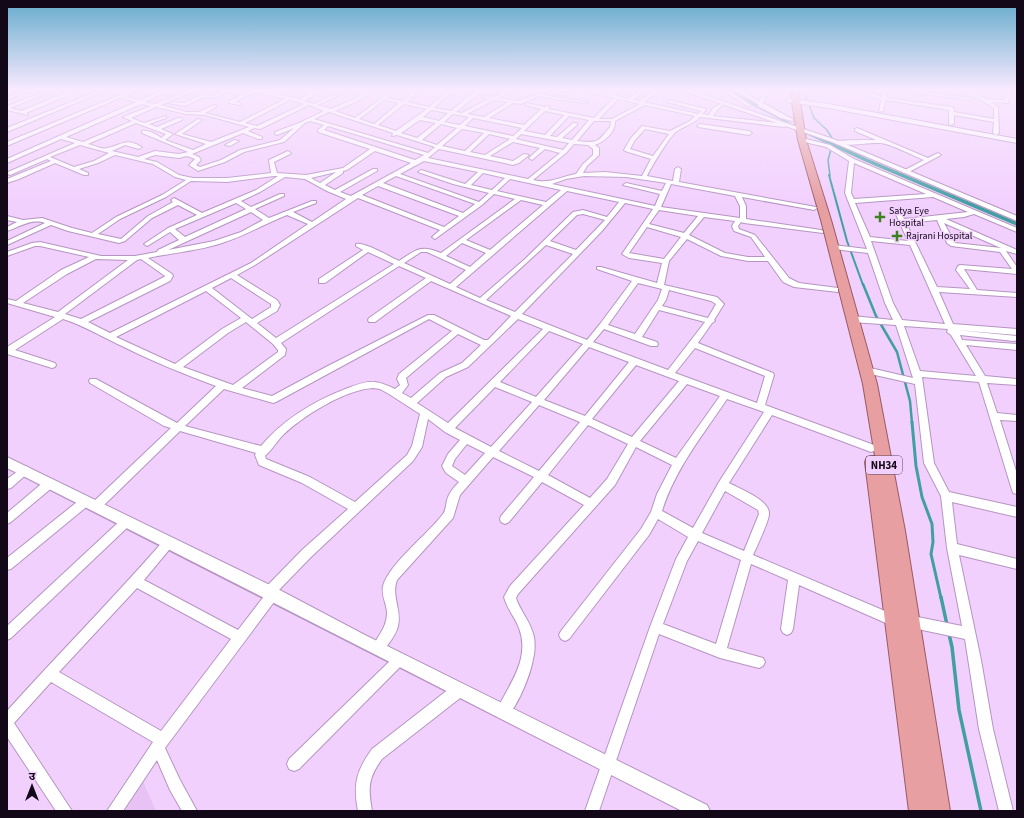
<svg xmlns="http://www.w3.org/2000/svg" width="1024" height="818" viewBox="0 0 1024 818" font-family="'Source Sans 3','Noto Sans Devanagari',sans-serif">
<rect width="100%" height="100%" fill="#f2d0fe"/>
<!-- built -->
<path fill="#e8c1f5" d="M141,777L156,811H118Z"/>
<!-- water -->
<path fill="#419fa2" d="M726,89H730L790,123L791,125L748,103Z"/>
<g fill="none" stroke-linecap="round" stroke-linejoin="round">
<!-- stream-far4 -->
<path stroke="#419fa2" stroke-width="1.5" d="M806,89V97L814,118L827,130L832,138L833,142L828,160L830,176"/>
<!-- stream-far3 -->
<path stroke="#419fa2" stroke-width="2" d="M829,175L847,241L863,285"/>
<!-- stream-far2 -->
<path stroke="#419fa2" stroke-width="2.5" d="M863,284L876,316L897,352L910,401L912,423"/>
<!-- stream-far1 -->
<path stroke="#419fa2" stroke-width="3" d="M912,422L916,466L922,497L932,524L933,542L931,554L941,598"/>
<!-- stream -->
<g stroke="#419fa2" stroke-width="3.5">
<path d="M941,597L947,625"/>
<path d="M949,634L952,647L959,710L981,811"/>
</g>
<!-- canal -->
<path fill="#419fa2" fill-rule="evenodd" d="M806,132H810L868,159L1017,222V226L864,161L806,134Z"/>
<!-- minor casing -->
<g stroke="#b595c0" stroke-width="2">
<g id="minor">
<path d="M28,89H35L7,100V97Z"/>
<path d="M45,89H50L52,91L10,108L21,111L60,95L70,89H76L64,97L26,113L28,114V115L7,110V106L47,91Z"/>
<path d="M103,89H109L7,132V128Z"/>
<path d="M134,89H140L124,97L140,100L166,89H172L145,102L155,104L193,89H199L161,105L186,112H199L214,105L216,106V107L205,113L240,122L285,99L255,92L235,102L240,103V105L229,103V101L250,91L247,89H257L299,99L309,94L292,89C299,89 305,91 311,92C316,93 322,89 327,89L304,101L314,104L345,89H351L318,105L331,109L354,99L371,89H377L358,101L335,111L355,118L394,89H399L387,98L402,101L417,89H422L407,102L429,107L450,89H455L434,108L451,111C462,102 474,89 488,89L472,99L456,112L462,113L488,99L483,98V96L494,97L510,89H516L499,98L518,101L539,93L554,97L589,102L587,103L554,99L539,96L521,104L513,103L489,118L524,125L541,109L526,105V103L545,107L547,106L549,107V109L594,118L614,98L580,89H588L610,94L616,89H621L614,95L628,99L641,89H646L633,100L639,101L656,89H675L668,91L660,90L644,102L698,114L701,111L667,102V101L669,100L706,109V110L702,114L709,115L713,108L722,103L724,104L717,110L713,116L786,124V126L784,127L700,117C693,124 684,126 676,132C670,136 650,169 647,176L673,181L675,169L678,167L681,169L679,182L816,207L817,208L814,210L742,197L746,206V219L821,230L823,231V233L744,223L741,222L738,226L739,229L755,235L789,278L799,283L838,288V292L794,287L783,282L768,261H748L721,256L687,239L669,261L664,285L717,297L724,304L714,320L715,321L712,323L698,343L773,373L774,375L765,405L874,445L876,448L874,451L871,452L772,415L729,483C740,489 770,500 769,514C769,521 757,546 753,555L899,617L901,621L899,625L895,627L799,585L793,629L791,633L787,635L783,633L781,629L788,580L751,564L727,648L763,658L765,662L763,666L759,668L720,658L659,634L599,811H585L650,627L676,559L688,537L658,519L649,535L569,639L565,641L561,639L559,635L561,631L641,529L651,512L657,494L672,465L636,447L615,485L518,594L516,598L517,601C522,613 531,623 534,637C535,644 535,652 533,659C531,673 516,713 503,719L498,717L496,712C508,685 531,660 519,628C515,617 507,609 504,597L510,586L584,505L542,482L509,522L505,524L501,522L500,519L501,516L534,477L493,457L460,495L453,518L397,580C391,596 402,610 398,626C396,636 387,645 382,653L378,655L374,653L372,649C377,636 387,628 387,613C387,604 381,596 383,586C389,564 428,534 443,514C446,510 446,504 447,500C449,493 454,487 459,482L446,473L442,466L448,454L460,440L445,432L428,419L422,447L413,461L310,558L278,591L279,594L277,598L165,748L180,780L197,811H182L170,790L157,760L123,811H107L153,742L51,682L14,723L72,811H56L7,737V711C59,653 114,598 165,539L169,537L173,539L174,542L173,545L144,580L238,630L265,595L263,592L265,588L302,550L348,509L302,483L259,465L255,455L256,453L180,431L100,509L96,510L92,509L91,506L92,503L171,428L164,426L90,383L89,381L90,379H96L177,423L216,386C184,374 154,362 124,347C104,338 85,326 63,319L15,350L55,363L56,365L55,367L52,368L7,354V347L55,317L7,303V299L16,301L61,270L89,257L40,246H35L7,256V252L32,243L40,242L101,256H135L157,252L158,250L179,240L170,232L149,245L147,246L144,244L168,228L197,215L178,205L152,218L125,241L119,243L68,231L51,225L7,245V241L45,223C31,218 20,227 7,231V227L17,222L7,220V216L23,220L42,218L72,228L92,233L116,217L162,195L186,180L175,177L153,164L115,155L98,163L79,169L88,173V175H84L55,163L19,179L7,183V179L51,161L47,159L10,175L8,174V172L75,143L61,139L7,163V159L136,102L120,98L9,145L7,146V142ZM618,99L640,104L612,119H599ZM290,100L304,104L257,126L245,123ZM384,100L399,103L374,124L359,119ZM494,100L508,102L484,117L467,114ZM141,104L151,106L123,117L132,121L83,142L66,137ZM404,104L427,109L396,131L378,125ZM309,105L324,111L299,123L275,132V134L277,135L294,128L280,140L240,150L221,160L200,167L196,165L201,160L199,157L192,154L243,133L258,139H262V137L248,131L254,128L260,129ZM645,105L695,116L690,121L670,131L642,126L631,138L624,150L625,151L651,159L642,176L605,172L583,173L587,166L599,155V148L595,145C605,141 616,132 615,121ZM156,107L186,114L205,115L249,127L211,142L182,134L202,120L198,119L175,134L206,144L193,150L165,140L173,134L161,129L182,120V118H178L157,127L149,124L166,118V116L144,123L131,118ZM431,110L448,113L439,121L423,117ZM545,111L564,115L545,135L524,131ZM329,112L393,133L392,136L397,135L435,147L428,153L314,119ZM453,114L469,117L460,125L444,122ZM569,116L589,120L572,140L562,138L577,125V123H573L557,137L550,136ZM473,118L522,128L513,136L465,126ZM420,120L436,123L417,138L401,133ZM310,121L324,125L318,130V132L370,149L343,168L306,175L277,173L274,162L290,154L291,153L288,151L269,160L271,173L227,178H193L179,175L157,162L144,159L155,155L179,158L187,156L195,159L189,165L198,171L225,162L244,152L284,142L305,123ZM594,121H611L610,127C597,143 598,143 577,141ZM136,123L166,134L161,138C156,134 148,130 142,131V133L188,152L179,154L155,151L138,157L112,151L125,145L139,149L142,147C125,137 122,145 107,148C102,150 94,145 88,144ZM441,124L457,128L437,145L422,140ZM328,126L424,155L415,160L324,130ZM462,129L484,133L465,151L442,146ZM645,129L669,134L653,156L630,149L635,140ZM489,134L510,139L485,155L470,152ZM521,134L569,143L563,150L516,139ZM513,142L540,148L530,157L529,158L532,160L545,149L560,153L528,179L428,158L439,149L513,165L519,163L529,155L524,154L513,161L490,156ZM574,144L588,145L593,149V155L583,164L576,174C560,177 550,184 533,180L566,153ZM80,145L109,153L94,161L74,167L50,157ZM375,151L411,163L351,196L340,192L377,171V169H373L335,190L325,185L343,173V171L347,170ZM424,161L478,172L465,184L421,170L418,172L453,184L489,193L479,202L400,174ZM336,172L320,183L311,178ZM483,173L505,178L492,190L471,185ZM274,176H278L256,190L202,213L174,198L171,200L173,202L148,216L121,239L98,234L120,219L166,197L191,181L227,182ZM396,176L475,204L463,213L383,183ZM584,176L626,177L666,183L662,191L626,183L623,185L660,194L655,206L552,184L566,179ZM285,177L305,179L327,191L346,199L312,222L293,212L316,203V201H312L269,218L255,209L284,196V194H280L251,207L241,201L260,192ZM510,179L561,190L546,202L497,191ZM671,184L735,196L740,206V218L661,207ZM378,186L459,216L444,227L362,195ZM567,191L619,202L607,217L583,210L573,212L525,259L480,298L456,287ZM494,194L515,199L441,253C420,244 416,250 399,261C388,256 365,242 356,244V246L363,250L319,279V283H325L368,252L394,264L276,338L257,323L277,311L280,305L277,300L237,275L255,265L358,198L440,230L432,237L435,239L482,205ZM521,200L543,205L490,250L466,240ZM236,203L246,209L185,237L175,229ZM625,203L653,209L622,254L629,258L662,263L657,283L601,267H597V269L632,281L600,324L587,340L522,314L602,231ZM659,210L698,216L684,233L649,224ZM251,212L263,220L241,232L214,241L168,250ZM583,214L605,220L576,250L550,241L577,215ZM287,215L308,224L251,263L110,333L88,322L170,281L173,276L172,274L148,258C171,253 196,251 219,244C243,237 264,224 287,215ZM704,217L735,221L732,226L734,231L751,237L765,257H748L725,253L689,235ZM647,227L681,237L664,259L629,253ZM462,243L486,253L470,267L446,256ZM546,245L573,254L515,312L486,300ZM421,252H427L466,270L450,284L404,263ZM96,259L128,260L58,312L23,303L67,274ZM141,259L165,276L164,277L81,319L65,314L137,260ZM399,266L426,278L369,318L368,320L369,322H375L431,281L511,316L488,340H484L434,315H428L324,368L272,396L242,388L285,355L286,349L281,343ZM231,278L271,304V307L252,319L212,288ZM638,283L662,289L658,300L635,334L608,325ZM669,290L711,301L716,304L708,318L662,306L666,300ZM206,291L241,318L222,329L175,364L116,337ZM659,310L705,322L668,370L593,342L604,329L651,346H657L658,344L657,342L642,337ZM429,319L452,331L399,374L397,379L400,385L395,389C389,386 382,383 375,382C366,381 356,385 348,388C314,401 285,418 261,446L185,426L224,389L273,403L276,402ZM518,319L543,329L448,423L417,403L446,377L468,367ZM246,322L273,344L278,350V352L233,385L183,367L228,333ZM549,331L583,344L536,397L500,382ZM458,334L481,345L462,363L440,373L411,398L402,393L408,385L406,378ZM589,347L629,362L585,416L544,400ZM695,348L765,376L757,403L675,373ZM636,365L679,381L632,437L592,419ZM687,384L720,396L676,458L640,441ZM495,387L532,402L491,447L455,428ZM373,388L380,389L389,394L420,414L412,446L407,455L355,502L310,477L266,459L265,456C272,450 277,441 283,435C303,416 344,390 373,388ZM727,399L764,412L719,482L693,528L662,511C675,469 703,435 727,399ZM539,405L580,422L539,471L499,451ZM588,425L628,444L607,479L590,498L548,475ZM467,444L485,453L465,475L452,466L455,459ZM725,491L758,510L759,514L744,551L702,533ZM698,541L741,560L716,644L663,624L687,561ZM137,588L231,639L161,731L59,672Z"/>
<path d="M227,89H233L215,98L204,97L185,106L169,103L171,102L184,103L199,96L198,94L212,96Z"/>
<path d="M559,89H564L561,92L568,95L566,96L555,93V91Z"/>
<path d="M720,89H726L751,105L747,106Z"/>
<path d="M733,89H739L759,101L766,89H770L763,103L794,120L792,121L781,118L758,106V104Z"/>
<path d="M855,89H861L882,97L884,89H888L886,98L952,107L954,108V112L994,119V108L962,89H968L986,99L1004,100L1007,89H1011L1008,103L991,102L998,107L999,133L996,135L993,133L994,122L954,115V124L949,125V110L886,100L883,111L879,112L881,100Z"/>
<path d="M910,90L970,98L972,99L970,100L908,92Z"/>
<path d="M700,124L749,131L752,133L749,135L698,127L697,126Z"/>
<path d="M857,128L928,158L938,153L941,155L907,173H903V171L924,160C914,156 889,143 880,143C867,142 844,148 833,142C836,140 869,140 876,140L855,131V129Z"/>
<path d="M802,138L830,145L854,159L1017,228V232L974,214L964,217L946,219L1017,250V254L1006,251L1017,267V274L964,269L977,290L1017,293V297L939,292L953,324L1017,329V335L956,330L1017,336V340L1014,341L960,335L962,340L1017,344V350L966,345L985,376L1017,379V385L987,383L997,413L1017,415V421L1000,420L1017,474V494L1013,493L1012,490L979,382L922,377L934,463L949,492L1017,507V517L952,502L957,544L1017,559V569L959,555L981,660L993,729L1013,811H999L979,729L965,639L908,627L904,625L902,621L904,617L908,615L962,626L947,548L941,496L924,463L915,384L866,373L862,370L866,367L913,378L896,325L852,322L848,319L852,316L893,320L885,303L868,253L833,249L830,247L833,245L867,249L845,193L849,161L826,147L800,141V139ZM854,163L926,194L854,199L851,193ZM933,197L968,212L904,219L900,211H896L895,212L908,241L870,237L855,203ZM937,220L947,243L951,246L1000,252L1012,269L960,265L958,266L956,270L970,289L937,287L906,223ZM944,223L1001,248L955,243ZM871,241L910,245L945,324L902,320L893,303ZM904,326L948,329L947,332L951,335L976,376L920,371Z"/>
<path d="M234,140L239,141L230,146L225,145Z"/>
<path d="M25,466L28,467L30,470L28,473L11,488L7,489V479Z"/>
<path d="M50,479L54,480L55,483L54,486L11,522L7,524V513L46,480Z"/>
<path d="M86,497L90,498L91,501L90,504L11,569L7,570V558L82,498Z"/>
<path d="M127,516L131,518L132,521L131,524L11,638L7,640V626L123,518Z"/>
<path d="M399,654L403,656L405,660L403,664L299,769L294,771L289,769L287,764L289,759L395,656Z"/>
<path d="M459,684L464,685L465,690L464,695L382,759C368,778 368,788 372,811H358C353,785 356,771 372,749L454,685Z"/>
</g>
</g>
<!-- tertiary casing -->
<g stroke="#b595c0" stroke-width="2">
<g id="tertiary">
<path d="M678,89H687L836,140L1017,216V221L832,142Z"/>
<path d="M789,99L823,103L1017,139V143L823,107L787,102V100Z"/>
<path d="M7,457L274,587L363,634L707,805L710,811H682C457,697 233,581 7,468Z"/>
</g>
</g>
<!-- trunk casing -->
<g stroke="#995b62" stroke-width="2">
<path id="trunk" d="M790,89H798L806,140L831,220L877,384L905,531L950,811H909L865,462L867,457L875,456L863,384L821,220L798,140Z"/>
</g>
<!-- minor -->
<use href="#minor" fill="#fff" fill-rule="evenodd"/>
<!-- tertiary -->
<use href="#tertiary" fill="#fff" fill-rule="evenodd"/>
<!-- trunk -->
<use href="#trunk" fill="#e79fa2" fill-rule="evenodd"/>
</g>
<!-- sky -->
<linearGradient id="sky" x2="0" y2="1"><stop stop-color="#65accc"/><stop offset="0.44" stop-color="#f9eaff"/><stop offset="1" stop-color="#f9eaff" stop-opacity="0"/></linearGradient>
<rect width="1024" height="204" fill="url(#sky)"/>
<!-- markers -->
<g fill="#3f8020" stroke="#f2d0fe" stroke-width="1.5">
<path d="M878 211h4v4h4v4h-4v4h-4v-4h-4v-4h4z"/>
<path d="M895 230h4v4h4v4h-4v4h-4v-4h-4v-4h4z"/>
</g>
<g text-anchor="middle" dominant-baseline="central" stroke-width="3" stroke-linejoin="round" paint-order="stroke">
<!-- far-poi labels -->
<g font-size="10" fill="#130817" stroke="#f2d0fe" text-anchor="start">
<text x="889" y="211">Satya Eye<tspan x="889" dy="12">Hospital</tspan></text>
<text x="906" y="236">Rajrani Hospital</text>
</g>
<!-- shield labels -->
<rect fill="#f2d0fe" stroke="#56445c" stroke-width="1" x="866" y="456" width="36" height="18" rx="3"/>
<g font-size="11" font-weight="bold" fill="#130817">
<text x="884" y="465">NH34</text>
</g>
</g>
<!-- border -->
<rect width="1024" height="818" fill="none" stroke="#130817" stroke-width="16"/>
<!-- north arrow -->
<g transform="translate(32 786)" stroke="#f2d0fe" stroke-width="3" paint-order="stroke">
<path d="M0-3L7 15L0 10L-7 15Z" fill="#130817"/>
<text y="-6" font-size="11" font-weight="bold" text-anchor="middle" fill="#130817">उ</text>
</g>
</svg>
